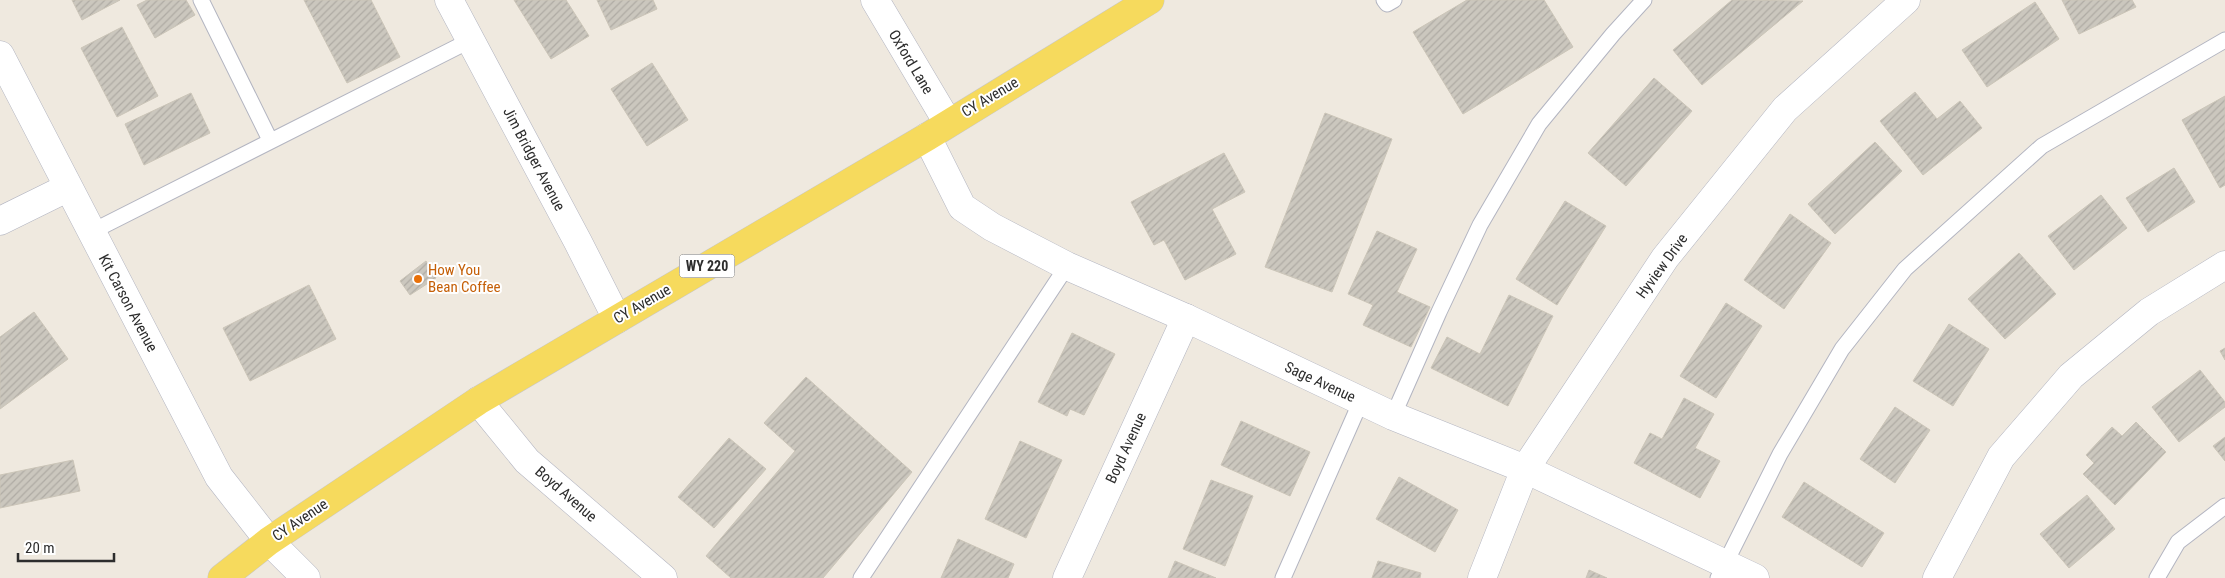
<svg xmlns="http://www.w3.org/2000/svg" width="2225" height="578" viewBox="0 0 2225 578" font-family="'Roboto Condensed',sans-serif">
<defs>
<pattern id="building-hatch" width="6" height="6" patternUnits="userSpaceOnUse" patternTransform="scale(1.25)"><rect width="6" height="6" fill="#cbc7be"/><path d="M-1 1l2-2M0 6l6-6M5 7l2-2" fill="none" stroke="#afaba4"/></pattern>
</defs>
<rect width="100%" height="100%" fill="#efe9df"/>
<!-- building -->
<g fill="url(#building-hatch)" stroke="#cbc5b8">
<path d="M72,0H120L82,20Z"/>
<path d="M147,0H186L195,15L155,38L137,5Z"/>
<path d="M304,0H371L400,57L347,83Z"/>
<path d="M514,0H566L589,36L551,59Z"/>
<path d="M597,0H653L657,9L611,30Z"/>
<path d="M1467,0H1544L1573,47L1463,114L1413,32Z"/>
<path d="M1732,0L1803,1L1702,85L1673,50Z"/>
<path d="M2062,0H2132L2136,7L2079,34Z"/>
<path d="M2035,2L2059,39L1987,87L1962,50Z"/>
<path d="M122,27L158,96L117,117L81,48Z"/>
<path d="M652,63L688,120L647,146L611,89Z"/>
<path d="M1654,78L1692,111L1626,186L1588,153Z"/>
<path d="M1915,92L1937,119L1960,101L1982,128L1923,175L1880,121Z"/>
<path d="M191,93L210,133L144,165L125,124Z"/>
<path d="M2225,96V185L2220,188L2182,120Z"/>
<path d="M1325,113L1392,139L1332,292L1265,267Z"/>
<path d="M1875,142L1902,171L1835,234L1808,204Z"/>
<path d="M1224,153L1245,192L1212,209L1236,254L1185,280L1164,240L1154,245L1131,202Z"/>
<path d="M2174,168L2195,202L2148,232L2126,198Z"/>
<path d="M2101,195L2127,228L2074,270L2048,236Z"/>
<path d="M1565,201L1606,226L1557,305L1516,279Z"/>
<path d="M1790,214L1831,243L1784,309L1744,280Z"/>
<path d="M1377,231L1417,249L1397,292L1430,307L1411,347L1363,325L1373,305L1348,294Z"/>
<path d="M2019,253L2056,294L2005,339L1968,299Z"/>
<path d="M426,261L436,278L410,295L400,281Z"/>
<path d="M309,285L336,339L250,381L223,328Z"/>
<path d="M1509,295L1553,316L1508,406L1431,368L1447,337L1480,354Z"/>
<path d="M1726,303L1762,326L1716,398L1680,376Z"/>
<path d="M34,312L68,359L0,409V337Z"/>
<path d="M1949,324L1989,349L1953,406L1913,381Z"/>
<path d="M1072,333L1115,354L1084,415L1070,409L1067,416L1038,402Z"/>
<path d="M2225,348V360L2220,351Z"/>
<path d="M2200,370L2225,402V407L2179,442L2152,407Z"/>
<path d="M806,377L912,472L823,578H731L706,556L795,451L764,423Z"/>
<path d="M1684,398L1714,414L1695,448L1720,461L1700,498L1634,463L1650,433L1662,439Z"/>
<path d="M1895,407L1930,430L1895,483L1860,459Z"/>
<path d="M1241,421L1310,452L1290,496L1221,465Z"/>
<path d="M2136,422L2166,452L2115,505L2083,474L2094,463L2086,455L2112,427L2122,436Z"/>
<path d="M2225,437V461L2213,446Z"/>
<path d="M729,438L766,469L714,528L678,497Z"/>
<path d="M1020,441L1062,460L1026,538L985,519Z"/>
<path d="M73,460L80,491L0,508V475Z"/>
<path d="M1399,477L1458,510L1435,552L1376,519Z"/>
<path d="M1211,480L1253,496L1225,566L1183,549Z"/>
<path d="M1804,482L1884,533L1862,567L1782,517Z"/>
<path d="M2087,495L2115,529L2069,568L2040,534Z"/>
<path d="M958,539L1014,564L1008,578H941Z"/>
<path d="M1175,561L1216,578H1168Z"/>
<path d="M1378,561L1421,573L1420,578H1372Z"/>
<path d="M1589,570L1607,578H1586Z"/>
</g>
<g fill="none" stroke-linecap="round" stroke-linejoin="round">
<!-- service casing -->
<g stroke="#b3b5c1" stroke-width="17">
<g id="service">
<path d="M201,0L270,140"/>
<path d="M1384,0L1387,4L1394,0"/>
<path d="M91,232L471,40"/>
<path d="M1393,416L1439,312L1480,225L1539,124L1613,34L1644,0"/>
<path d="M861,578L1067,266"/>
<path d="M1283,578L1361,401"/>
<path d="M1718,578L1780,454L1842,349L1905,269L2042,146L2225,40"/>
<path d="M2157,578L2178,542L2225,506"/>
</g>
</g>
<!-- minor casing -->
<g stroke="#b3b5c1" stroke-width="29">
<g id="minor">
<path d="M449,0L578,242L617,319"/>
<path d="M875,0L948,123"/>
<path d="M0,55L219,477L269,541L306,578"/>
<path d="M927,137L962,207L992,227L1067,266L1186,318L1393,416L1525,469L1755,578"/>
<path d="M0,221L67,188"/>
<path d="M478,401L527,461L663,578"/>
<path d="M1067,578L1186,318"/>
<path d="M1482,578L1525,469L1665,258L1785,109L1906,0"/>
<path d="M1937,578L2001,457L2071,376L2149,312L2225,265"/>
</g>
</g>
<!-- primary casing -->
<g stroke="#c8c8c8" stroke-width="29">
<path id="primary" d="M222,578L269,541L478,401L927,137L1150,0"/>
</g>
<!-- service -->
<use href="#service" stroke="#fff" stroke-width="15"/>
<!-- minor -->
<use href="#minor" stroke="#fff" stroke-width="28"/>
<!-- primary -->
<use href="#primary" stroke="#f6da5d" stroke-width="28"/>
</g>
<!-- markers -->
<circle fill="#e8710a" stroke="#fff" stroke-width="2" cx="418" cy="279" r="5"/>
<g text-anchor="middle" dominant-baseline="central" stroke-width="4" stroke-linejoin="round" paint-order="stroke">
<!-- shield labels -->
<rect fill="#fff" stroke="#6c6c6c" stroke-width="1" x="679.5" y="254.5" width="55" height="23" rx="4"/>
<g font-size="14" font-weight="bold" fill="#2d2d2d">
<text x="707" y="266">WY 220</text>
</g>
<!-- street labels -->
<g font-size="15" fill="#2d2d2d" stroke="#fff">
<text transform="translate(911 62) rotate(59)">Oxford Lane</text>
<text transform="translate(990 97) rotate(-31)">CY Avenue</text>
<text transform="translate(534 159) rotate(62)">Jim Bridger Avenue</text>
<text transform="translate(1662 266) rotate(-54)">Hyview Drive</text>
<text transform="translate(128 303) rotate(62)">Kit Carson Avenue</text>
<text transform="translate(642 304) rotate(-30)">CY Avenue</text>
<text transform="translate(1320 382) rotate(25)">Sage Avenue</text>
<text transform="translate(1126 448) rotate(-65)">Boyd Avenue</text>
<text transform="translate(566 494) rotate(41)">Boyd Avenue</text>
<text transform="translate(300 520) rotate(-34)">CY Avenue</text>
</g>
<!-- food labels -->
<g font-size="15" fill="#c56008" stroke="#fff" text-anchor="start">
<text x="428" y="270">How You<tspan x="428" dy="17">Bean Coffee</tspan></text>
</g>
</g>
<!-- scale -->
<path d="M18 553v8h96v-8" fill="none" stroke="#2d2d2d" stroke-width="2.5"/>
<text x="25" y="553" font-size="15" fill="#2d2d2d" stroke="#ffffff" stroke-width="4" paint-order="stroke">20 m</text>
</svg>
